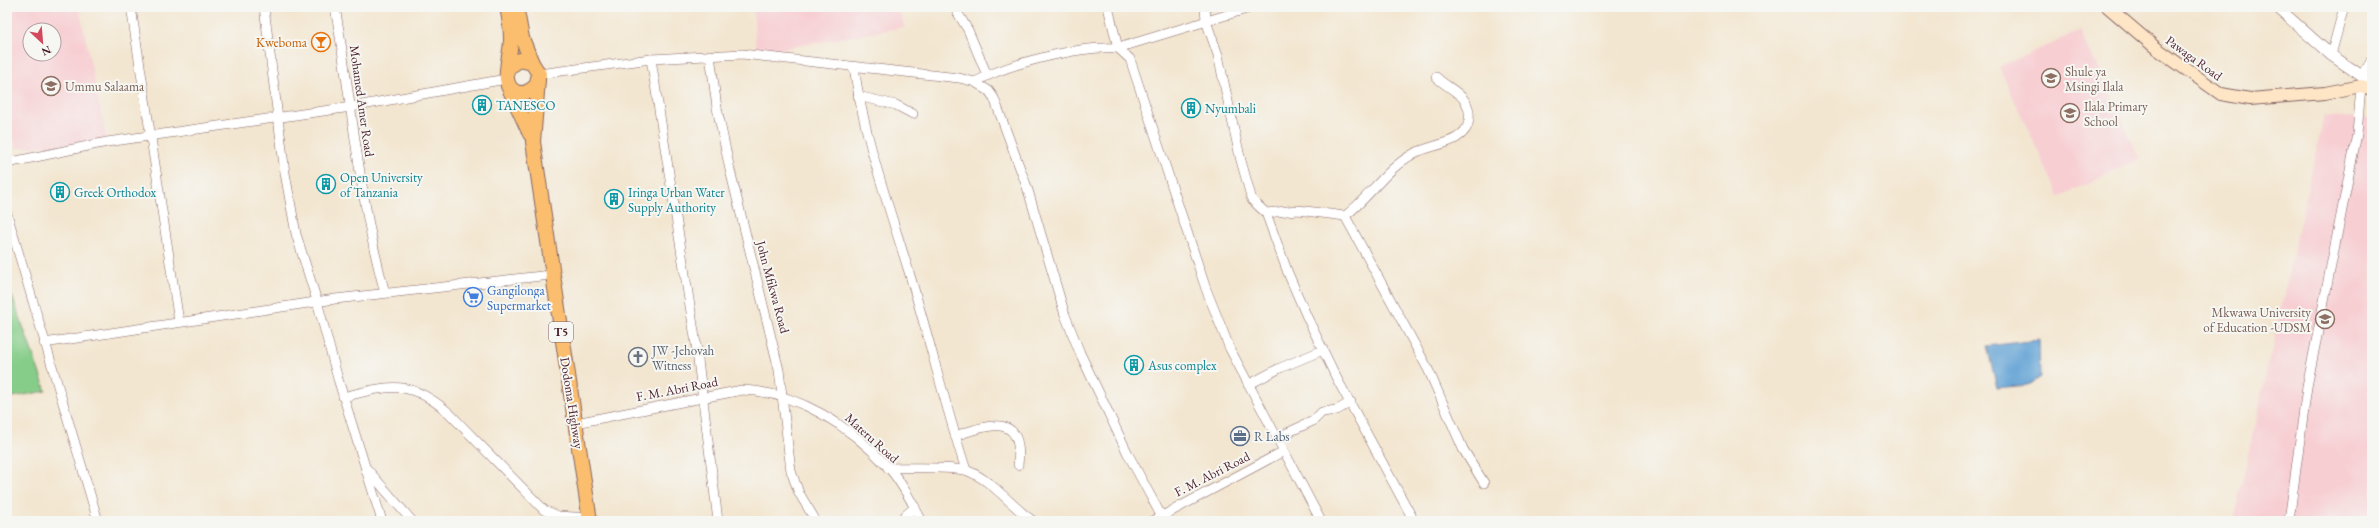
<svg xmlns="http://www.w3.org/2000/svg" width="2379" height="528" viewBox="0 0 2379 528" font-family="'EB Garamond',serif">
<rect width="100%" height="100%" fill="#f6f6f2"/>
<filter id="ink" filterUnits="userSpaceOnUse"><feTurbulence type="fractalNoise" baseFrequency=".025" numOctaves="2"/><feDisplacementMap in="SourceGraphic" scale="8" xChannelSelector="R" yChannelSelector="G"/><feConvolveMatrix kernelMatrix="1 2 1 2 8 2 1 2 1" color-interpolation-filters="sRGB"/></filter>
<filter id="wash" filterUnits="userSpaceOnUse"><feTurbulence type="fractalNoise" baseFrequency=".012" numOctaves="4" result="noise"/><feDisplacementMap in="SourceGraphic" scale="16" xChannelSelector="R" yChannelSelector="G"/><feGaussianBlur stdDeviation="0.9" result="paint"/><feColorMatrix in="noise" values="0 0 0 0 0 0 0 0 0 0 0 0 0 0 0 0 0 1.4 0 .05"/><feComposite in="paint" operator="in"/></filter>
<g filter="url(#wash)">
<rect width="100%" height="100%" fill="#f3e6d0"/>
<!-- built -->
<g fill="#f7cfd3" fill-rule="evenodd">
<path d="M7,7H79L107,142L16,148L7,119ZM30,30H54V54H30Z"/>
<path d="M753,7H897L905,27L756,53Z"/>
<path d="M2080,30L2140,159L2059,197L1999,67Z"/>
<path d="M2324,116L2372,118V521H2233Z"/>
</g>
<!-- green -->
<path fill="#86cd89" stroke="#68765a" d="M7,282L46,391L7,398Z"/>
<!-- water -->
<path fill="#61a1d4" stroke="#566080" d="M2039,340L2040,377L2028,385L1997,388L1987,346Z"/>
</g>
<g filter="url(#ink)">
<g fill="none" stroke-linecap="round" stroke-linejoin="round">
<!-- minor casing -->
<g stroke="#856565" stroke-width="10">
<g id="minor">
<path d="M131,7L179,322"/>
<path d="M264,7L285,173L296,234L317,301L338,379L382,521"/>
<path d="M335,7C352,102 359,200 385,293"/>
<path d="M954,7L968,30L987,75"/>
<path d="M1108,7L1118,48L1253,7"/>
<path d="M1205,7L1206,21L1218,55L1240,157L1252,200L1266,213L1288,273L1307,317L1336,377L1414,521"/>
<path d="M710,55L717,108L730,170L779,370L791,471L799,493L816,521"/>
<path d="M2331,55L2344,7"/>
<path d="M651,59L696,344L718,521"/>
<path d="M854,67C864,137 888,204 909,272C929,338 945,405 966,470"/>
<path d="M539,74L651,59L742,54L959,78L975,82L989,91L994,98L1027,187L1065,315L1080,353L1128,454L1164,521"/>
<path d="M2361,76L2372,59"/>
<path d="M975,82C1009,63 1079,46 1118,48L1130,59L1206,289L1230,349L1321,521"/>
<path d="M858,96L896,105L913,114"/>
<path d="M7,163L107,142L351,107L506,79"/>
<path d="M1266,213L1298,210L1345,216C1370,197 1386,168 1415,153C1432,144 1466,144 1469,120C1472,95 1449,90 1436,77"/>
<path d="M7,214L98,521"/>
<path d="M1345,216L1428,369L1463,449L1484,483"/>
<path d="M44,343L335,299L551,275"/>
<path d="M1248,385L1280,368L1323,350"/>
<path d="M343,397C390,385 410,379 449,413L544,510L558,516L590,518"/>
<path d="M576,423L742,390C798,392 850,426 888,467C902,482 912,503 922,521"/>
<path d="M955,436C988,425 1024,411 1018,465"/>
<path d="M1276,438L1313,421L1322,412L1337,410L1351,402"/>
<path d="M888,468C905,468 955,466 968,471C993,481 1011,506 1033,521"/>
<path d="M367,469L412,521"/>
<path d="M899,521L915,507"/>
<path d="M1153,521L1284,451"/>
<path d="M2289,521L2307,387L2357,134L2361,86"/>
</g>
</g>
<!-- tertiary casing -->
<g stroke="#856565" stroke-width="12">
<path id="tertiary" d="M2277,7L2331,55L2372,83"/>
</g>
<!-- secondary casing -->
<g stroke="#856565" stroke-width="14">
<path id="secondary" d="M2108,7L2156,48L2221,94L2250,99L2325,93L2361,86L2372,89"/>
</g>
<!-- trunk casing -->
<g stroke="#856565" stroke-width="16">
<g id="trunk">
<path d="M507,7C509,17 511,28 511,38C512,54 498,84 516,92C524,95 530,91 536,86L539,74L532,63L520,60L509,67"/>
<path d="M517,11L522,38L532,63"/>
<path d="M538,80L533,142L590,521"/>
<path d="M508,86L530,134"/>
</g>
</g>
<!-- minor -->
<use href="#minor" stroke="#fff" stroke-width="9"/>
<!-- tertiary -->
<use href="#tertiary" stroke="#fff" stroke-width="11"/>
<!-- secondary -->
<use href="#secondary" stroke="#fde5c5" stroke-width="12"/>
<!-- trunk -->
<use href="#trunk" stroke="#fabe6e" stroke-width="14"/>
</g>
</g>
<!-- icons -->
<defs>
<g id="bar-ring" transform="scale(1)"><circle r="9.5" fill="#f6f6f2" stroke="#e8710a" stroke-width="1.5"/><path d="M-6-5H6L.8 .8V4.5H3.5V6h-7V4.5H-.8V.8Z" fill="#e8710a"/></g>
<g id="school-ring" transform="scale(1)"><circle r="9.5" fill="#f6f6f2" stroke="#8d6e63" stroke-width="1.5"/><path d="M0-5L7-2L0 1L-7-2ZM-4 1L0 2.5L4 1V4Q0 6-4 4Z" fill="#8d6e63"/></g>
<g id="building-ring" transform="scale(1)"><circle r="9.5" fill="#f6f6f2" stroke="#0f9aa8" stroke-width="1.5"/><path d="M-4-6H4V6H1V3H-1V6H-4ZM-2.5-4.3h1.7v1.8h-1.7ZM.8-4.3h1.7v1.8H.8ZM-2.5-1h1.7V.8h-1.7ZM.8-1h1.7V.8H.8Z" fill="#0f9aa8"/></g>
<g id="supermarket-ring" transform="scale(1)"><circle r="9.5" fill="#f6f6f2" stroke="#3f7fe0" stroke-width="1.5"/><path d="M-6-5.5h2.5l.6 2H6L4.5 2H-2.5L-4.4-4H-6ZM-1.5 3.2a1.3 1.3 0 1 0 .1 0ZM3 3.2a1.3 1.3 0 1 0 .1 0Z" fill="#3f7fe0"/></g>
<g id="university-ring" transform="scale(1)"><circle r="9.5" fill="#f6f6f2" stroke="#8d6e63" stroke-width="1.5"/><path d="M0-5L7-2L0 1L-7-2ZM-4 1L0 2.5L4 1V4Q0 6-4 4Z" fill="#8d6e63"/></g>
<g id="church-ring" transform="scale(1)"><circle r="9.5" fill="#f6f6f2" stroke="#6b7280" stroke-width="1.5"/><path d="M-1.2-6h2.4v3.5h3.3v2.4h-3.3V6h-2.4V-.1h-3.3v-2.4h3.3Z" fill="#6b7280"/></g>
<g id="office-ring" transform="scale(1)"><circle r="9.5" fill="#f6f6f2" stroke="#5c6f8a" stroke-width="1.5"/><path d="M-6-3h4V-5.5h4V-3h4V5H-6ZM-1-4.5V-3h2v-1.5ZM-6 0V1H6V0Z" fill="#5c6f8a"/></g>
</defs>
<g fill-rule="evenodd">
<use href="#bar-ring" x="321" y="42"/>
<use href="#school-ring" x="2051" y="78"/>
<use href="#school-ring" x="51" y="86"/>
<use href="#building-ring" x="482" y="105"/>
<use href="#building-ring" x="1191" y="108"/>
<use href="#school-ring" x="2070" y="113"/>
<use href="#building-ring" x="326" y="184"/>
<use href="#building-ring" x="60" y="192"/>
<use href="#building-ring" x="614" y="199"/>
<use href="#supermarket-ring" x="473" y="297"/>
<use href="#university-ring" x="2325" y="319"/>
<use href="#church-ring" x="638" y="357"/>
<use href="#building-ring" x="1134" y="365"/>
<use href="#office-ring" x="1240" y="436"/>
</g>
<g text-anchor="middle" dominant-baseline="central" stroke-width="4" stroke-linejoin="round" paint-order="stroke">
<!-- shield labels -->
<rect fill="#f6f6f2" stroke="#7e6067" stroke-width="1" x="549" y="322" width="24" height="20" rx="3"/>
<g font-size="12" font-weight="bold" fill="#4a1f2b">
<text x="561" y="332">T5</text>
</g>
<!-- food labels -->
<g font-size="13" fill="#c56008" stroke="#f6f6f2" text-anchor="end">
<text x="307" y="42">Kweboma</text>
</g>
<!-- street labels -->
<g font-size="13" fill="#4a1f2b" stroke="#f6f6f2">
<text transform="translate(2194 58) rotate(36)">Pawaga Road</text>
<text transform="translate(362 101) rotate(82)">Mohamed Amer Road</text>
<text transform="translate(773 287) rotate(75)">John Mfikwa Road</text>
<text transform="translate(677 389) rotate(-11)">F. M. Abri Road</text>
<text transform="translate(572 403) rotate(81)">Dodoma Highway</text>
<text transform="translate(872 438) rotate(42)">Materu Road</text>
<text transform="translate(1212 474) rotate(-27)">F. M. Abri Road</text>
</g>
<!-- education labels -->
<g font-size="13" fill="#785e54" stroke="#f6f6f2" text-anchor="start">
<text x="2065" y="71">Shule ya<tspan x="2065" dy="15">Msingi Ilala</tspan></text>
<text x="65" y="86">Ummu Salaama</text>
<text x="2084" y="106">Ilala Primary<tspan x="2084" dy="15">School</tspan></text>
<text x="2311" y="312" text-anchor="end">Mkwawa University<tspan x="2311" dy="15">of Education -UDSM</tspan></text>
</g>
<!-- culture labels -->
<g font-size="13" fill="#0d838f" stroke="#f6f6f2" text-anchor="start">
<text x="496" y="105">TANESCO</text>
<text x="1205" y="108">Nyumbali</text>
<text x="340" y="177">Open University<tspan x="340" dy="15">of Tanzania</tspan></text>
<text x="74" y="192">Greek Orthodox</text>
<text x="628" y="192">Iringa Urban Water<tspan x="628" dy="15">Supply Authority</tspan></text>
<text x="1148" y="365">Asus complex</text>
</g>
<!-- shop labels -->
<g font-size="13" fill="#366cbe" stroke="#f6f6f2" text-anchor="start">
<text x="487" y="290">Gangilonga<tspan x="487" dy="15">Supermarket</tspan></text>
</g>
<!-- worship labels -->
<g font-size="13" fill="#5b616d" stroke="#f6f6f2" text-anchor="start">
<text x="652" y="350">JW -Jehovah<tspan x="652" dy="15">Witness</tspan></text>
</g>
<!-- service labels -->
<g font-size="13" fill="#4e5e75" stroke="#f6f6f2" text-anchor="start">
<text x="1254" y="436">R Labs</text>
</g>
</g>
<!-- margin -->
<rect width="2379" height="528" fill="none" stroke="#f6f6f2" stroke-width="24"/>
<!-- north arrow -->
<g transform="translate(42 42) rotate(154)"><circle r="19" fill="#f6f6f2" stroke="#b1a0a2"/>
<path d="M0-3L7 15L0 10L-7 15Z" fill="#d1495b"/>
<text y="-6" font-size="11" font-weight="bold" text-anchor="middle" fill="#4a1f2b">N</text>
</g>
</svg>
